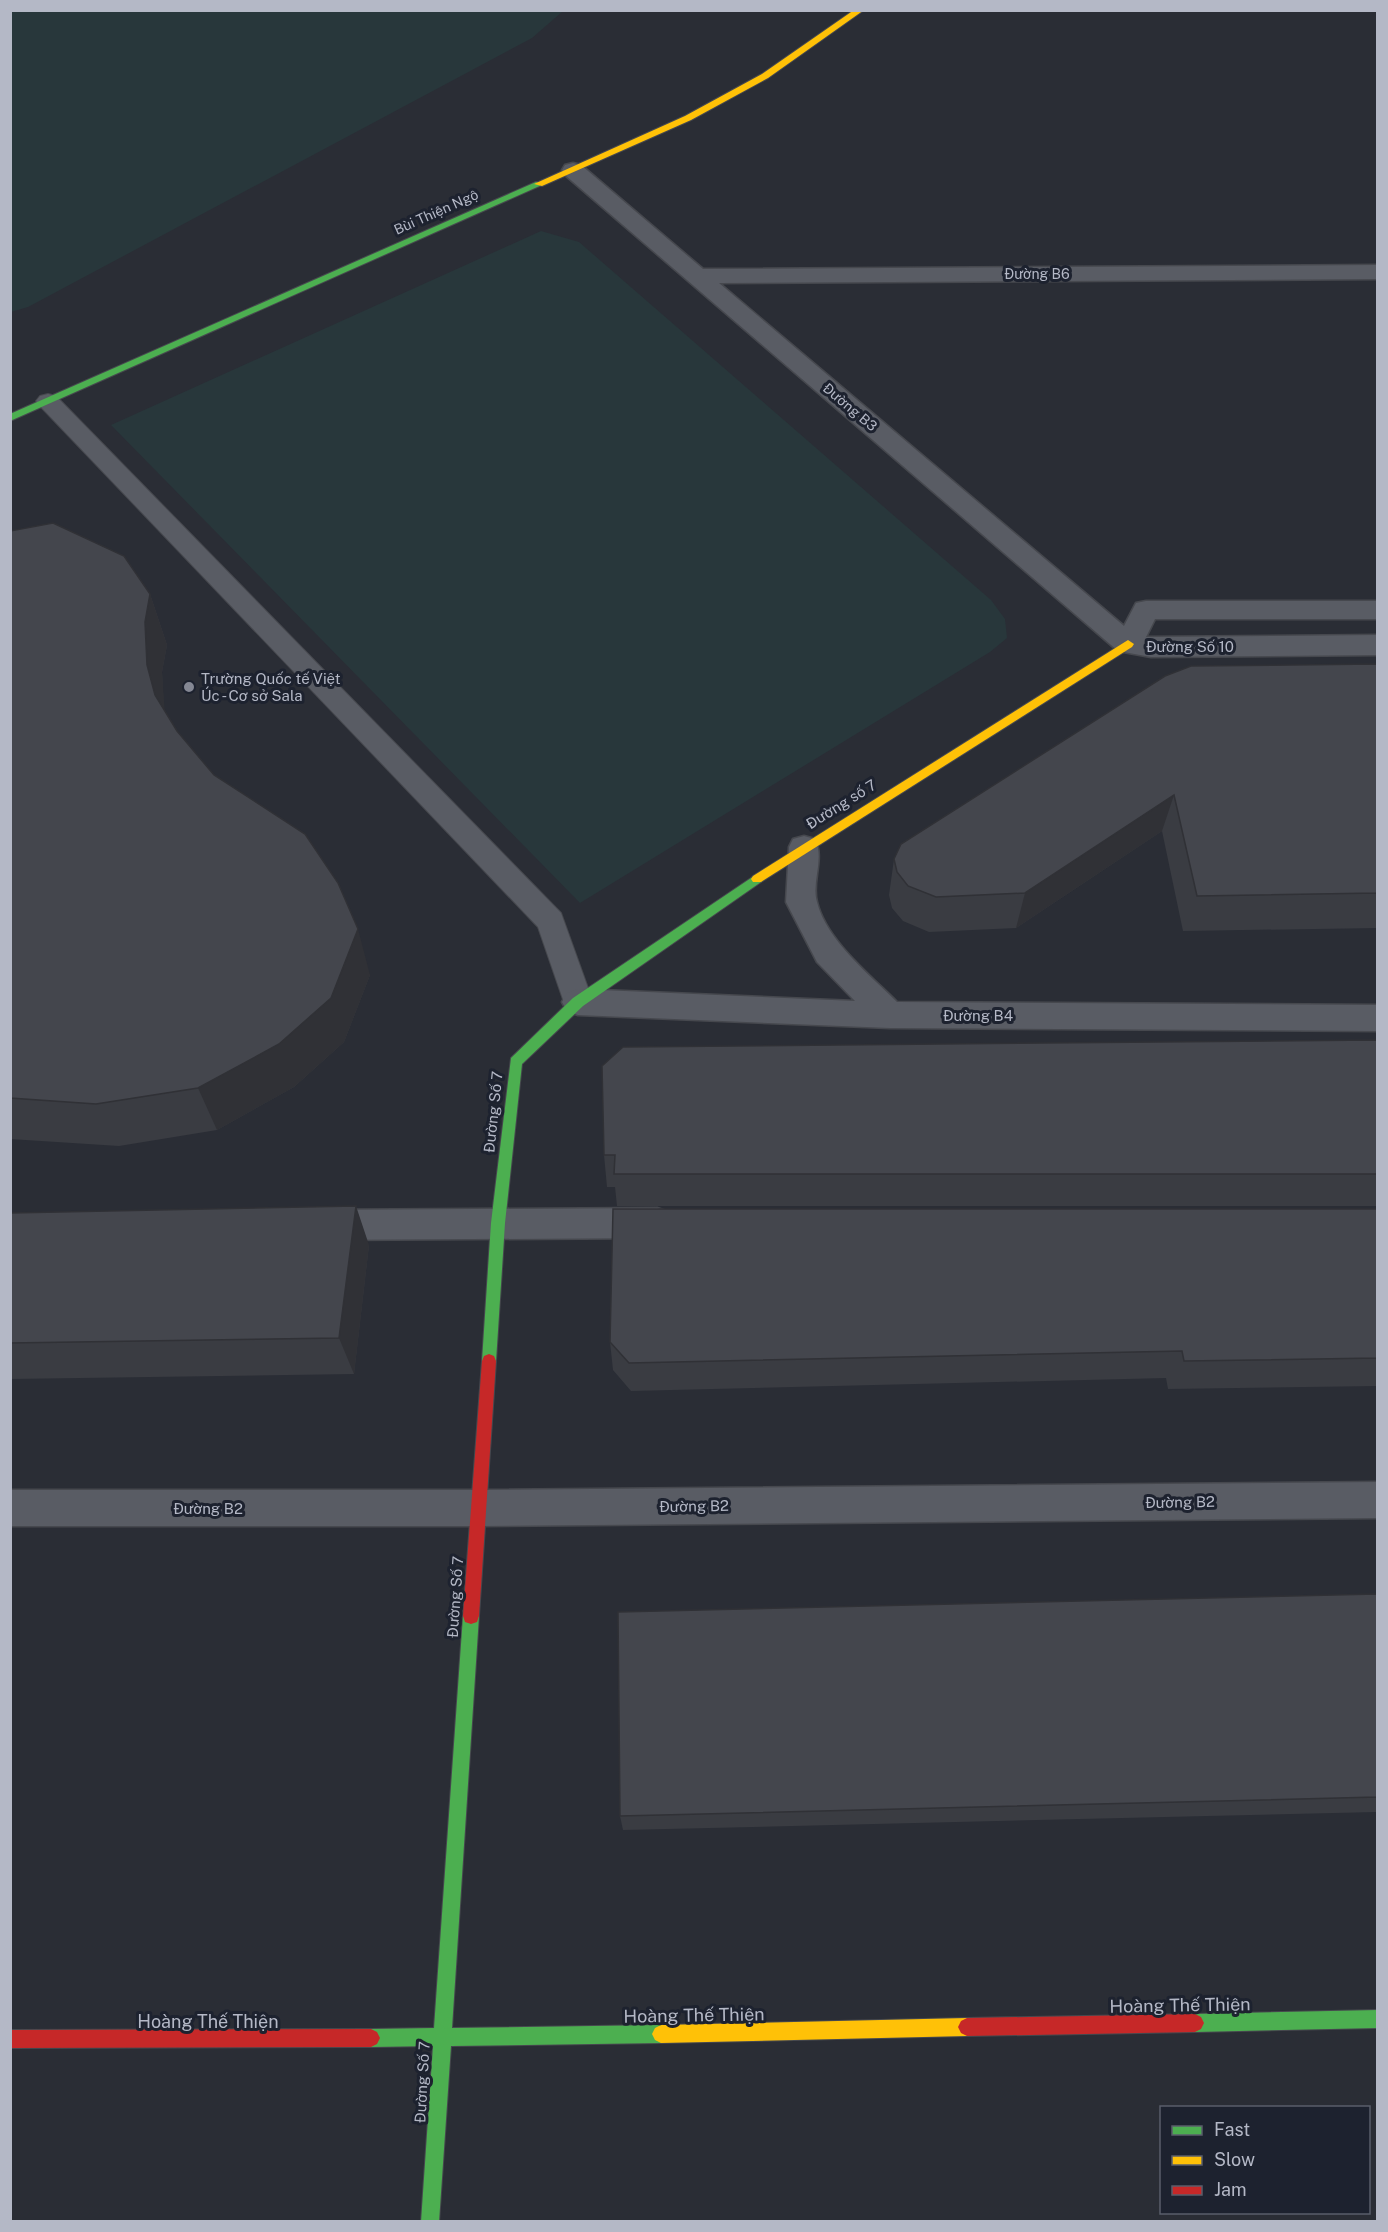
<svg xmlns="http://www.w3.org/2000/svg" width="1388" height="2232" viewBox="0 0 1388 2232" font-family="'Public Sans',sans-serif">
<rect width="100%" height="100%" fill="#2a2d35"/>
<!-- green -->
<g fill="#28373b">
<path d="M11,10H563V11L532,38L28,307L11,312Z"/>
<path d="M541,231L579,242L991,600L1005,619L1007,638L990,652L580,903L111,425Z"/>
</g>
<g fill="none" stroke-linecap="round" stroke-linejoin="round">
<!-- lane casing -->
<g stroke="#46484e" stroke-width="2">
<path id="lane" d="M48,394L56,396L561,913L593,1002L589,1011L578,1014L567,1011L538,927L40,406L36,401L40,396Z"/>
</g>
<!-- street casing -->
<g stroke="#46484e" stroke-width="3">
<g id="street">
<path d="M573,163L581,165L703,269L1378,265V279L719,283L1124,626L1136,603L1146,601H1378V619H1155L1146,637L1378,635V655L1151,657L1118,651L565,175L562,170L565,165Z"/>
<path d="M804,836L815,839C825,859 811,882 817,902C826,940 871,976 897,1002L1378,1005V1031L890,1028L578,1015L567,1011L562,1002L567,993L578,989L855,1001L817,962L786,902L789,847L793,839Z"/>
<path d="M657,1208L669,1212L674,1223L669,1234L657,1238L318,1240L306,1236L301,1225L306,1214L318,1210Z"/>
<path d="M1378,1482V1518L478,1526H10V1490H478Z"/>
</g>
</g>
<!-- fast casing -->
<g stroke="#46484e" stroke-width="2">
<g id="fast">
<path d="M536,182L544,184L10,421V414Z"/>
<path d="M757,874L761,876L763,879L761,882L583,1006L522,1064L505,1223L496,1361L494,1366L489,1368L484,1366L482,1361L491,1223L511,1058L573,998Z"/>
<path d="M471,1608L477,1610L479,1616L452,2028L661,2025L667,2028L670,2034L667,2040L661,2043L451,2046L439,2222H421L433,2046L371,2047L365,2044L362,2038L365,2032L371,2029L434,2028L463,1616L465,1610Z"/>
<path d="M1378,2010V2028L1195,2032L1189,2029L1186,2023L1189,2017L1195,2014Z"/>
</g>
</g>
<!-- slow casing -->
<g stroke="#46484e" stroke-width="2">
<g id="slow">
<path d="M854,10H864L768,78L691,120L542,186L534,184L685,116L762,74Z"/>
<path d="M1128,640L1134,644L1132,647L761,882H753L751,879L753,876Z"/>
<path d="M967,2018L973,2021L976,2027L973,2033L967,2036L661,2043L655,2040L652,2034L655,2028L661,2025Z"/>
</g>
</g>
<!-- jam casing -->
<g stroke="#46484e" stroke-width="2">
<g id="jam">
<path d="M489,1354L494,1356L496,1361L479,1616L477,1622L471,1624L465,1622L463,1616L482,1361L484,1356Z"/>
<path d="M1195,2014L1201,2017L1204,2023L1201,2029L1195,2032L967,2036L961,2033L958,2027L961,2021L967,2018Z"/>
<path d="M371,2029L377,2032L380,2038L377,2044L371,2047L10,2048V2030Z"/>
</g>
</g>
<!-- lane -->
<use href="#lane" fill="#595c64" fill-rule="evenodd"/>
<!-- street -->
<use href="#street" fill="#595c64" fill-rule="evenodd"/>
<!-- fast -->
<use href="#fast" fill="#4caf50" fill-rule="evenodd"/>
<!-- slow -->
<use href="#slow" fill="#ffc107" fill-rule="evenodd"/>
<!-- jam -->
<use href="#jam" fill="#c62828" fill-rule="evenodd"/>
</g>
<!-- wall -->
<g fill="#3a3c42">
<path d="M10,531L150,594L167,645L162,672L164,711L177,731L370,975L344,1042L294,1087L217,1130L119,1146L10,1139Z"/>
<path d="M1377,664V928L1183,931L1162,831L1016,928L929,932L903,921L892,908L889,895L894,859Z"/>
<path d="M1377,1040V1206H617L615,1187H607L604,1155Z"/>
<path d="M1377,1209V1386L1168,1389L1166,1378L631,1391L613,1370L610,1342Z"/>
<path d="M10,1213L369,1245L354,1374L10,1379Z"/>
<path d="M1377,1594V1812L623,1830L620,1816Z"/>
</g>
<!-- shaded-wall -->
<g fill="#303136">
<path d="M150,594L167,645L162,672L165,715L155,695L147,665L145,622Z"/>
<path d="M1174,795L1162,831L1016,928L1025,893Z"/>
<path d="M358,929L370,975L344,1042L294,1087L217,1130L198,1088Z"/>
<path d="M356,1206L369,1245L354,1374L339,1338Z"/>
</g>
<!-- building -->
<g fill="#44464d" stroke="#303136" stroke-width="1.5">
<path d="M53,523L124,556L150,594L145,622L147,665L155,695L177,731L214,775L305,834L338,883L358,929L331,998L279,1044L198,1088L96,1104L10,1098V531Z"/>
<path d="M1377,664V893L1197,896L1174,795L1025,893L936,897L908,886L897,872L894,859L901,844L1165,676L1191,666Z"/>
<path d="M1377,1040V1174H614L615,1155H604L602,1066L623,1047Z"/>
<path d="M356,1206L339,1338L10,1343V1213Z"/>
<path d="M613,1209H1377V1358L1184,1361L1182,1351L629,1363L610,1342Z"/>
<path d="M1377,1594V1797L620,1816L618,1612Z"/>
</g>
<!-- markers -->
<circle fill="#848793" stroke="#1d222f" stroke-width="2" cx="189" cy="687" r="6"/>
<g text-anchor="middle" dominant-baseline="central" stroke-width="6" stroke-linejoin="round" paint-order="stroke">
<!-- far-street labels -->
<g font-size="14" fill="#b4b8c6" stroke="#1d222f">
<text transform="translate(436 212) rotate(-24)">Bùi Thiện Ngộ</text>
<text x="1037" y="274">Đường B6</text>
<text transform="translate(850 407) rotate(40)">Đường B3</text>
</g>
<!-- street labels -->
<g font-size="15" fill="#b4b8c6" stroke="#1d222f">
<text x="1190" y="646">Đường Số 10</text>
<text transform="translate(841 804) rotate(-32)">Đường số 7</text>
<text x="978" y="1015">Đường B4</text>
<text transform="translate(493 1112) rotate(-84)">Đường Số 7</text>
<text transform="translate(1180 1502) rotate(-1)">Đường B2</text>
<text transform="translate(694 1506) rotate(-1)">Đường B2</text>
<text x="208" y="1508">Đường B2</text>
<text transform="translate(455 1597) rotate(-86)">Đường Số 7</text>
<text transform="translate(422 2082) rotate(-87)">Đường Số 7</text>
</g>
<!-- poi labels -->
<g font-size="15" fill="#b4b8c6" stroke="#1d222f" text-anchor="start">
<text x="201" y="678">Trường Quốc tế Việt<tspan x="201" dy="17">Úc - Cơ sở Sala</tspan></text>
</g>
<!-- near-street labels -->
<g font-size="18" fill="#b4b8c6" stroke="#1d222f">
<text transform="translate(1180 2005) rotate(-1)">Hoàng Thế Thiện</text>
<text transform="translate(694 2015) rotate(-1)">Hoàng Thế Thiện</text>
<text x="208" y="2021">Hoàng Thế Thiện</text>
</g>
</g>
<!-- border -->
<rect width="1388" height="2232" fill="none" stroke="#b4b8c6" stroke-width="24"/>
<!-- legend -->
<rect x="1160" y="2106" width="210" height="108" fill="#1d222f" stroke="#595e6b" stroke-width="1.5"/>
<rect x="1172" y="2126" width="30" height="9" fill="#4caf50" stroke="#595e6b" stroke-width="1.5"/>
<text x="1214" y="2136" font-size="18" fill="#b4b8c6">Fast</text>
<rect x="1172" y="2156" width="30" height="9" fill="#ffc107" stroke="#595e6b" stroke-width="1.5"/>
<text x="1214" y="2166" font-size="18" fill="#b4b8c6">Slow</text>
<rect x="1172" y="2186" width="30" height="9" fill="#c62828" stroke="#595e6b" stroke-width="1.5"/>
<text x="1214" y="2196" font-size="18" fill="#b4b8c6">Jam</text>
</svg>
